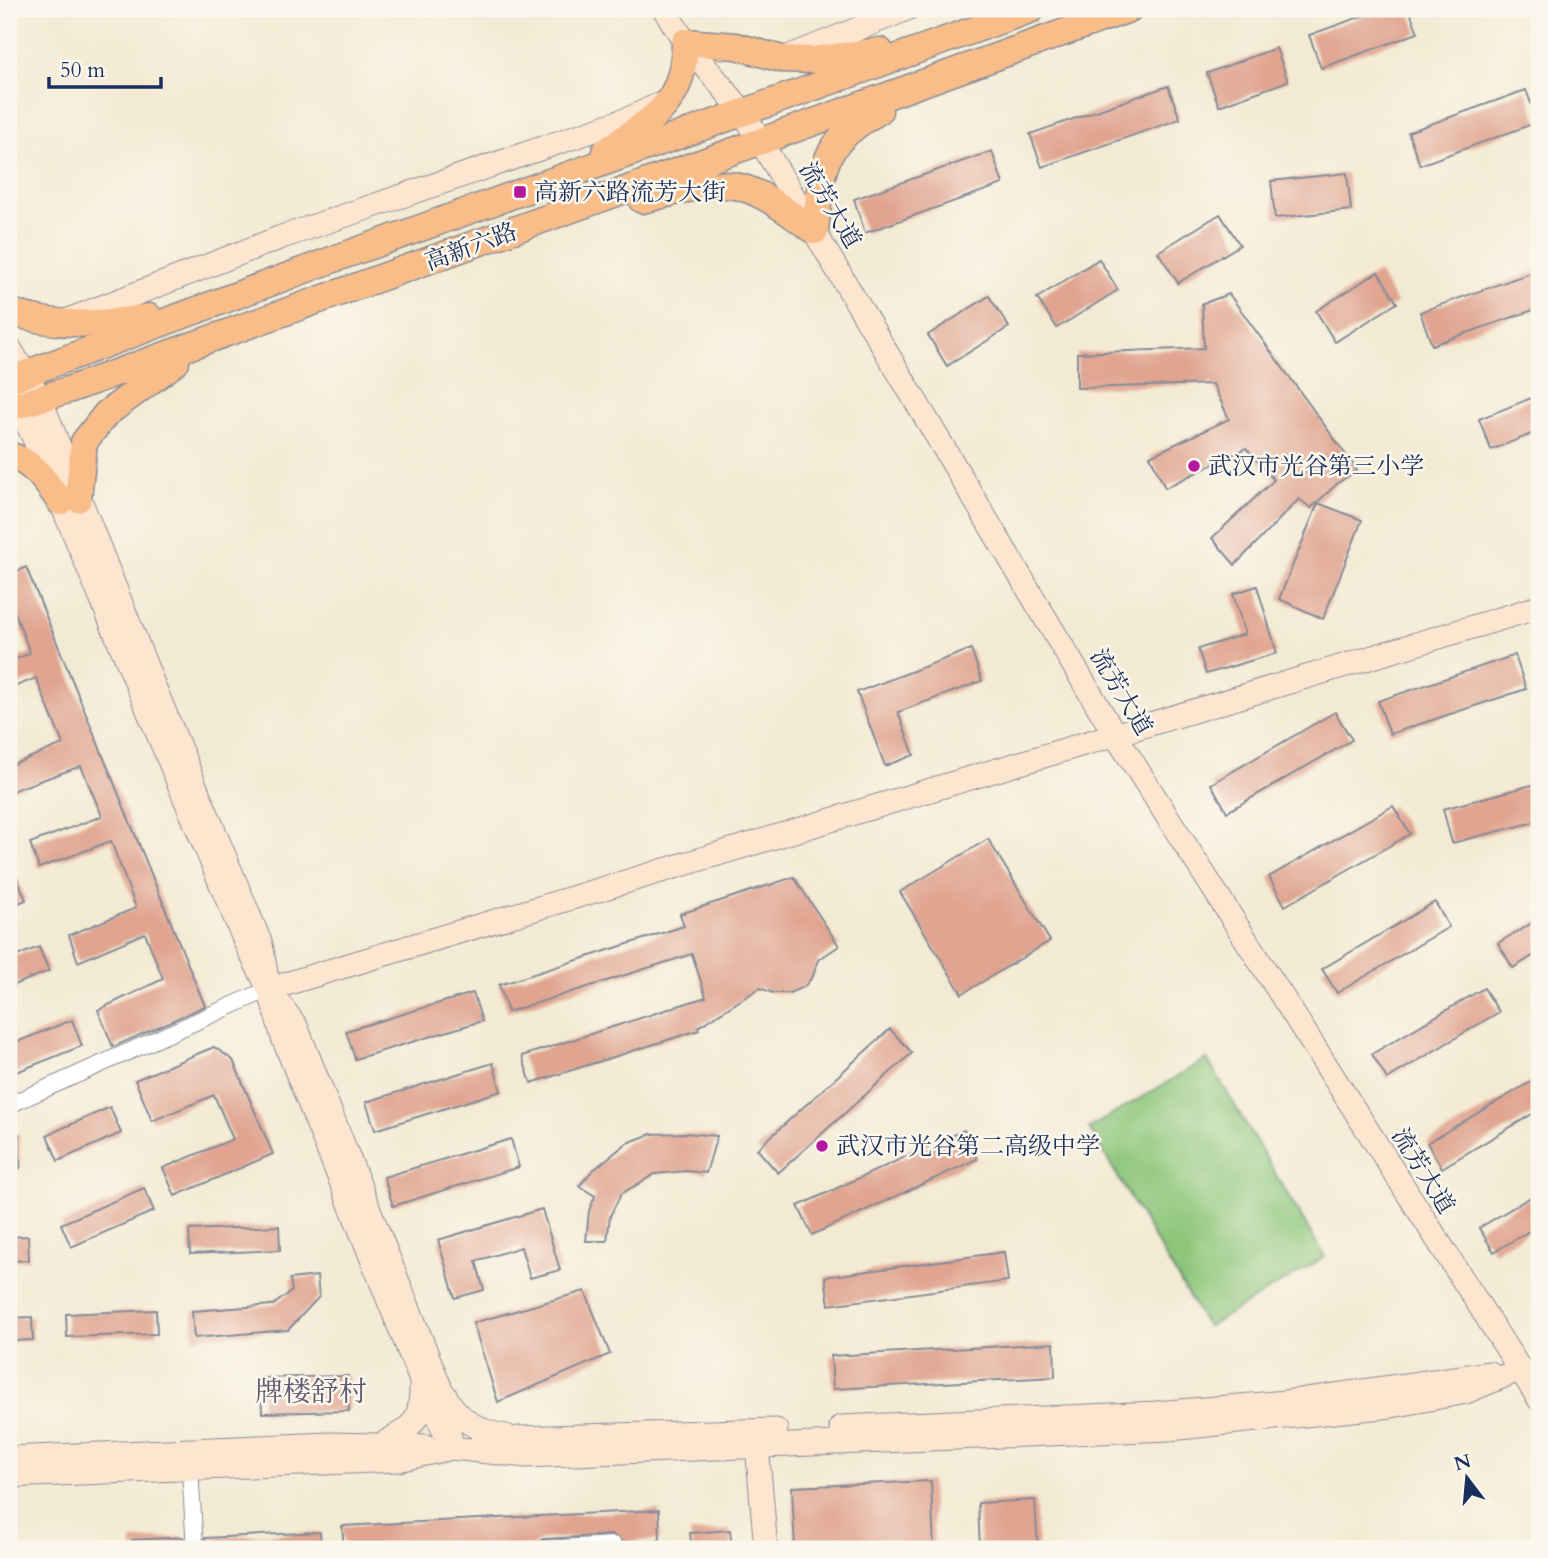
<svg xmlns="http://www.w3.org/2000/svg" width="1548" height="1558" viewBox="0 0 1548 1558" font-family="Cardo,'Noto Serif SC',serif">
<rect width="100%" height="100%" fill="#fbf7ec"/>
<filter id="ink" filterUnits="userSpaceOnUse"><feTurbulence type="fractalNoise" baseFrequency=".0143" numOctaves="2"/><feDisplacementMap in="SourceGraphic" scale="14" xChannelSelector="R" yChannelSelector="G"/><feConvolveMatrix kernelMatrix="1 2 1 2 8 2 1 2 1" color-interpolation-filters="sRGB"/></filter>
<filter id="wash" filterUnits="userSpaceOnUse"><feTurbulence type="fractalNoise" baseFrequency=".00686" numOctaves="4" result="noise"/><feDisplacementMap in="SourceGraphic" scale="28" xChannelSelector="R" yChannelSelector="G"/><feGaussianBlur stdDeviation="1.57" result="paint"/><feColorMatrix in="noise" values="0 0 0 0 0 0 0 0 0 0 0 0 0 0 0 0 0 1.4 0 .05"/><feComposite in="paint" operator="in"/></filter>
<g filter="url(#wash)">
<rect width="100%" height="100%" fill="#f3ead3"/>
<!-- green -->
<path fill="#8dc67a" stroke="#547a6c" stroke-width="2" d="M1207,1059L1325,1257L1207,1327L1089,1128Z"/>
<g id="blocks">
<!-- building -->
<g fill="#e0a490">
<path d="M1382,9H1409L1418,33L1321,68L1309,35Z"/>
<path d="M1276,48L1288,81L1219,106L1207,73Z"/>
<path d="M1168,86L1180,119L1042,167L1030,134Z"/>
<path d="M1526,90L1538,122L1420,165L1408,132Z"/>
<path d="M992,151L1003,184L865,233L854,199Z"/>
<path d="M1347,173L1351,210L1275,218L1271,181Z"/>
<path d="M1220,214L1240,245L1178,283L1158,252Z"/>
<path d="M1099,259L1118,290L1057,328L1037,298Z"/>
<path d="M1539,270V308L1432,345L1420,312Z"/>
<path d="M1378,272L1397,303L1335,342L1316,311Z"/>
<path d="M1229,294L1357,470L1338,483L1311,508L1299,499L1235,565L1212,538L1274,480L1246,448L1165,488L1150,456L1229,419L1213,384L1077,388V353L1204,348L1202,304Z"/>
<path d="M989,296L1009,327L947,366L928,335Z"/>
<path d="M1539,395V431L1491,450L1479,419Z"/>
<path d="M1318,503L1362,520L1323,619L1279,599Z"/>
<path d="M26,567L205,1006L113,1047L98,1010L163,979L145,933L78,962L69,935L136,908L111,841L39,868L30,843L102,816L81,766L9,792V766L63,744L36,678L9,689V662L30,653L9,597V575Z"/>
<path d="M1257,586L1277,653L1206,674L1198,649L1245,634L1233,594Z"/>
<path d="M971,649L982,681L898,712L914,755L885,766L857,692Z"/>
<path d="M1515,655L1526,689L1390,734L1378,701Z"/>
<path d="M1335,712L1352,740L1227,812L1211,784Z"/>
<path d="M1539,783V821L1452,843L1443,809Z"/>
<path d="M1393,806L1410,834L1285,906L1269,877Z"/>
<path d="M988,839L1050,941L962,994L900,892Z"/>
<path d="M9,858L26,900L9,907Z"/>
<path d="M794,877L839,946L818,960L813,976L804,987L789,993H773L760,988L698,1027L699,1030L531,1083L522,1056L706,997L692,954L508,1012L499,985L684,926L680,914Z"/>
<path d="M1435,902L1449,927L1337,993L1322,969Z"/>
<path d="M1539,919V952L1513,968L1498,943Z"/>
<path d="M39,947L49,971L9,987V959Z"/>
<path d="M1484,988L1499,1012L1387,1079L1372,1054Z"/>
<path d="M473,993L482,1021L355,1059L346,1031Z"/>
<path d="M72,1020L82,1046L9,1075V1045Z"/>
<path d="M890,1029L912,1053L778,1173L757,1149Z"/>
<path d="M214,1047L233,1060L273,1154L175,1196L163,1168L233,1139L214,1095L152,1121L135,1080Z"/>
<path d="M493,1063L501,1091L375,1130L366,1102Z"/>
<path d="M1539,1077V1110L1442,1168L1427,1143Z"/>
<path d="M110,1107L121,1133L58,1161L47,1135Z"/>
<path d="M964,1130L977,1159L812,1235L798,1206Z"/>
<path d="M685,1133L717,1136L706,1173L686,1171L655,1174L621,1194L610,1216L607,1241H586L589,1211L595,1196L579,1186L592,1171L627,1143L651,1134Z"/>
<path d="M9,1134H19L20,1168L9,1169Z"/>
<path d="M511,1139L519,1167L393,1206L384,1177Z"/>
<path d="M144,1188L154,1211L71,1247L61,1224Z"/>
<path d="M1539,1192V1225L1494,1252L1479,1228Z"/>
<path d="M542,1209L560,1270L530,1278L521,1247L476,1261L484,1290L455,1298L438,1240Z"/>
<path d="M279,1226L280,1250L190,1254L189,1230Z"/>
<path d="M28,1236L29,1260L9,1261V1237Z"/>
<path d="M1004,1252L1008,1281L829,1305L825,1277Z"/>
<path d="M317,1276L319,1297L288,1330L194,1338L192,1311L273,1305L292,1291L290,1279Z"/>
<path d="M585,1291L610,1354L498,1402L473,1323Z"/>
<path d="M156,1310L157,1334L67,1337L66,1314Z"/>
<path d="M32,1317L33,1340L9,1341V1318Z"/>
<path d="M1054,1343L1055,1377L833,1389L831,1356Z"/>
<path d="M348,1376L349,1411L262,1413L261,1378Z"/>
<path d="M931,1481L934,1549H795L792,1487Z"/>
<path d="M1035,1500L1038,1549H980L978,1503Z"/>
<path d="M659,1510L660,1540L623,1542L612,1535L543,1539L534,1546L482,1549H344L342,1526Z"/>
<path d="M730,1530L732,1549H692L690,1533Z"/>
<path d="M320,1532L321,1549H205V1538Z"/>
<path d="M183,1537L185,1549H132V1540Z"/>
</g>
</g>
</g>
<g filter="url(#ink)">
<use href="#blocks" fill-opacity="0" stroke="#878c98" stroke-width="2"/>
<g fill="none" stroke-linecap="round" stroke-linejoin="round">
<!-- street casing -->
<g stroke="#878c98" stroke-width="18">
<g id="street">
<path d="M9,1105L269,989"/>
<path d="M190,1468L195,1549"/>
<path d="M544,1549L613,1545L614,1549"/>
</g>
</g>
<!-- secondary casing -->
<g stroke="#878c98" stroke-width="25">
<g id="secondary">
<path d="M664,9L685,42L743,112L1114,733L1539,1399"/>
<path d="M783,59L907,9"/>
<path d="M66,321L279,238L630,118L658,105"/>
<path d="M9,347L40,398L153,684L261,944L269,989L246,944L33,436L9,390"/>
<path d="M269,989L1539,607"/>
<path d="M269,989L296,1026L442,1392L452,1448L426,1393L283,1038Z"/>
<path d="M445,1395C457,1419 479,1432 506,1436"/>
<path d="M841,1427L1156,1413L1286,1402L1490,1373"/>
<path d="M384,1443C415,1425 421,1422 421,1385"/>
<path d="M481,1443L519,1438L776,1430"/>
<path d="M757,1446L766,1549"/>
<path d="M9,1458L329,1444L426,1446"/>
<path d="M9,1476L398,1460L452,1448L526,1456L1170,1429L1392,1406L1466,1392L1521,1369"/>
</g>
</g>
<!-- primary casing -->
<g stroke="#878c98" stroke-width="29">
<g id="primary">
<path d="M605,152C653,117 684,106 685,42L736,46L782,59L813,60L880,51"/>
<path d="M642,200C671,194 711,179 740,187C767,194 791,215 815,231C823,167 818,146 879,111"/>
<path d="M9,311C54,328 101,325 149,317"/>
<path d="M9,380L334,259L1032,9"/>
<path d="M9,408L68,390L1129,9"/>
<path d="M9,455C33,462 46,481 60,502"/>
<path d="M78,499L84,442L106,414L176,362"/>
</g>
</g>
<!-- street -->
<use href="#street" stroke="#fff" stroke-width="16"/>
<!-- secondary -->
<use href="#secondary" stroke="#fde5d0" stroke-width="23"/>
<!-- primary -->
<use href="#primary" stroke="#f9bd89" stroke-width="26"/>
</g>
</g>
<!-- markers -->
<g fill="#b5179e" stroke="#fbf7ec" stroke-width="2.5">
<rect x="513" y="185" width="14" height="14" rx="3.5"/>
<circle cx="1194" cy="466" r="7"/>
<circle cx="822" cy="1146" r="7"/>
</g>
<g text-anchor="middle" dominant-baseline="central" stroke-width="5" stroke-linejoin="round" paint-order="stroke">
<!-- poi labels -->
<g font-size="24" fill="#1b2f5e" stroke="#fbf7ec" text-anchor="start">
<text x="534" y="192">高新六路流芳大街</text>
<text x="1208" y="466">武汉市光谷第三小学</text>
<text x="836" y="1146">武汉市光谷第二高级中学</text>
</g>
<!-- street labels -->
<g font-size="24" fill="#1b2f5e" stroke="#fbf7ec">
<text transform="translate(830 205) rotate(59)">流芳大道</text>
<text transform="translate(471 247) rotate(-20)">高新六路</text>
<text transform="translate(1121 692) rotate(59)">流芳大道</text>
<text transform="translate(1423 1171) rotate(58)">流芳大道</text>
</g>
<!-- quarter labels -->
<g font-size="28" fill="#605870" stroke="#fbf7ec">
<text x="311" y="1392">牌楼舒村</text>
</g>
</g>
<!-- margin -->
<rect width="1548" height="1558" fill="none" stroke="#fbf7ec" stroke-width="35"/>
<!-- north arrow -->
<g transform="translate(1467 1478) rotate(344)" stroke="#fbf7ec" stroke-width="5" paint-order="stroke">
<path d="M0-5L12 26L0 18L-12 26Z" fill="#1b2f5e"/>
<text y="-10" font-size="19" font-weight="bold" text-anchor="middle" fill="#1b2f5e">N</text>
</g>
<!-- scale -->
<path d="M49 77v10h112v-10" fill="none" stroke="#1b2f5e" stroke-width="3.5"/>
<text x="60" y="77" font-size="21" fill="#1b2f5e" stroke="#fbf7ec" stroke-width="5" paint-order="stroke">50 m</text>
</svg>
